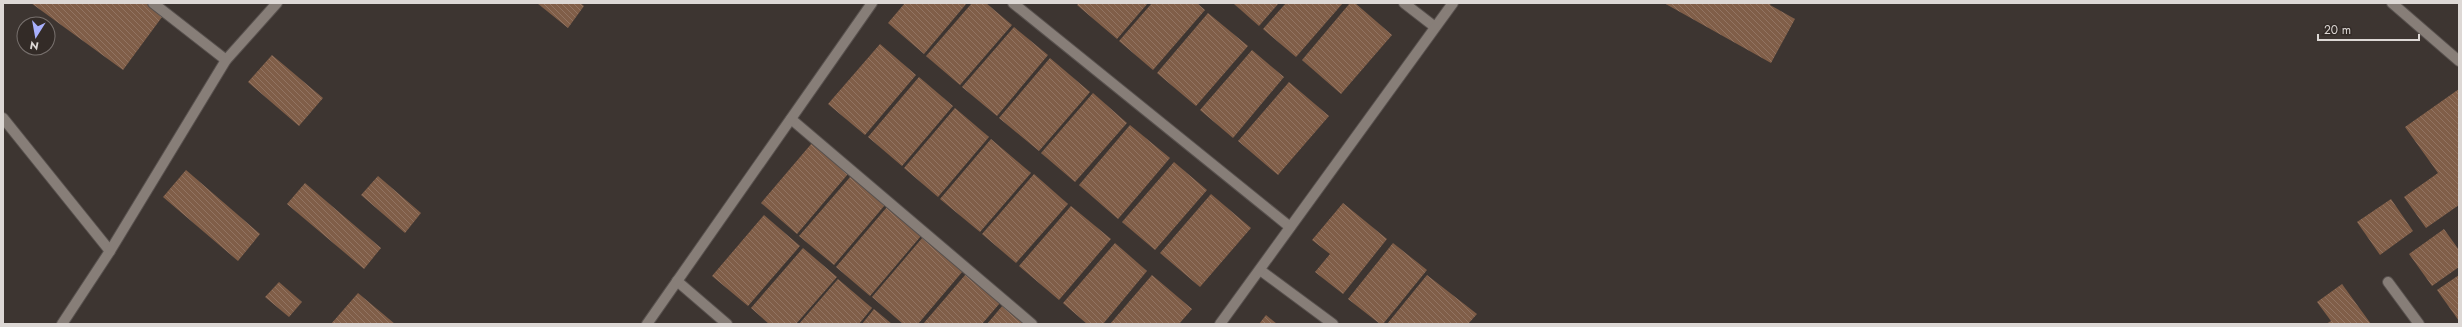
<svg xmlns="http://www.w3.org/2000/svg" width="2462" height="327" viewBox="0 0 2462 327" font-family="Jost,sans-serif">
<defs>
<pattern id="building-back-hatch" width="6" height="6" patternUnits="userSpaceOnUse"><rect width="6" height="6" fill="#805e48"/><path d="M-1 5l2 2M0 0l6 6M5-1l2 2" fill="none" stroke="#927462"/></pattern>
</defs>
<rect width="100%" height="100%" fill="#3d3531"/>
<!-- building -->
<g fill="url(#building-back-hatch)">
<path d="M31,3H151L165,13L123,70Z"/>
<path d="M537,3H580L584,6L568,28Z"/>
<path d="M905,3H967L924,54L888,23Z"/>
<path d="M972,3H986L1012,25L960,85L926,56Z"/>
<path d="M1079,3H1148L1117,39L1077,5Z"/>
<path d="M1152,3H1197L1205,10L1153,70L1119,41Z"/>
<path d="M1233,3H1279L1259,26Z"/>
<path d="M1286,3H1343L1296,57L1263,29Z"/>
<path d="M1350,3H1355L1392,35L1341,94L1302,60Z"/>
<path d="M1664,3H1771L1770,5L1795,19L1771,63Z"/>
<path d="M1208,13L1248,46L1196,106L1157,73Z"/>
<path d="M1014,27L1048,55L997,116L962,87Z"/>
<path d="M880,44L916,75L865,135L828,104Z"/>
<path d="M1252,50L1284,77L1233,138L1200,110Z"/>
<path d="M272,55L323,98L299,126L248,82Z"/>
<path d="M1050,58L1090,92L1039,151L999,118Z"/>
<path d="M919,77L953,106L902,166L868,137Z"/>
<path d="M1289,82L1329,116L1278,175L1238,141Z"/>
<path d="M2459,89V205L2426,228L2404,197L2438,173L2405,127Z"/>
<path d="M1093,93L1127,123L1075,182L1041,153Z"/>
<path d="M955,108L989,137L938,197L904,168Z"/>
<path d="M1130,125L1170,158L1118,219L1079,185Z"/>
<path d="M991,139L1031,173L980,232L940,199Z"/>
<path d="M812,143L848,174L797,234L761,203Z"/>
<path d="M1174,162L1207,190L1155,250L1122,222Z"/>
<path d="M186,170L260,234L238,261L163,197Z"/>
<path d="M1034,174L1068,204L1016,263L982,234Z"/>
<path d="M378,176L421,213L405,233L361,195Z"/>
<path d="M851,176L885,205L834,265L799,236Z"/>
<path d="M305,183L381,248L364,269L287,204Z"/>
<path d="M1211,194L1251,228L1200,287L1160,253Z"/>
<path d="M2391,199L2413,231L2380,255L2357,222Z"/>
<path d="M1343,203L1387,239L1343,294L1315,272L1330,254L1312,240Z"/>
<path d="M1071,206L1111,239L1059,300L1019,266Z"/>
<path d="M887,207L921,236L870,296L836,267Z"/>
<path d="M764,215L800,246L748,306L712,276Z"/>
<path d="M2444,229L2459,250V267L2432,286L2409,254Z"/>
<path d="M923,237L963,271L918,324H903L872,297Z"/>
<path d="M1115,243L1147,271L1103,324H1087L1063,303Z"/>
<path d="M1393,243L1427,270L1383,324H1380L1348,299Z"/>
<path d="M803,248L837,277L796,324H769L751,308Z"/>
<path d="M966,274L1000,303L982,324H923Z"/>
<path d="M1152,275L1192,309L1179,324H1110Z"/>
<path d="M1427,275L1477,314L1468,324H1387Z"/>
<path d="M2459,275V321L2437,290Z"/>
<path d="M838,279L872,308L859,324H799Z"/>
<path d="M279,282L302,302L289,317L265,297Z"/>
<path d="M2342,284L2371,324H2326L2331,321L2317,302Z"/>
<path d="M358,293L395,324H331Z"/>
<path d="M1003,305L1025,324H987Z"/>
<path d="M874,309L892,324H862Z"/>
<path d="M1266,315L1277,324H1259Z"/>
</g>
<g fill="none" stroke-linecap="round" stroke-linejoin="round">
<!-- service casing -->
<g stroke="#58514e" stroke-width="12">
<g id="service">
<path d="M153,3L226,60"/>
<path d="M3,118L110,251"/>
</g>
</g>
<!-- minor casing -->
<g stroke="#58514e" stroke-width="12">
<g id="minor">
<path d="M1013,3L1290,227"/>
<path d="M1404,3L1435,27"/>
<path d="M2392,3L2459,61"/>
<path d="M791,119L1032,324"/>
<path d="M1260,270L1333,324"/>
<path d="M677,281L727,324"/>
<path d="M2388,282L2419,324"/>
<path d="M62,324L110,251L226,60L277,3"/>
<path d="M647,324L872,3"/>
<path d="M1220,324L1453,3"/>
</g>
</g>
<!-- service -->
<use href="#service" stroke="#877e78" stroke-width="10"/>
<!-- minor -->
<use href="#minor" stroke="#877e78" stroke-width="10"/>
</g>
<!-- border -->
<rect width="2462" height="327" fill="none" stroke="#ddd8d5" stroke-width="8"/>
<!-- north arrow -->
<g transform="translate(36 36) rotate(191)"><circle r="19" fill="#332b27" stroke="#77706d"/>
<path d="M0-3L7 15L0 10L-7 15Z" fill="#a8b0fc"/>
<text y="-6" font-size="11" font-weight="bold" text-anchor="middle" fill="#ddd8d5">N</text>
</g>
<!-- scale -->
<path d="M2318 34v6h101v-6" fill="none" stroke="#ddd8d5" stroke-width="2"/>
<text x="2324" y="34" font-size="12" fill="#ddd8d5" stroke="#332b27" stroke-width="3" paint-order="stroke">20 m</text>
</svg>
